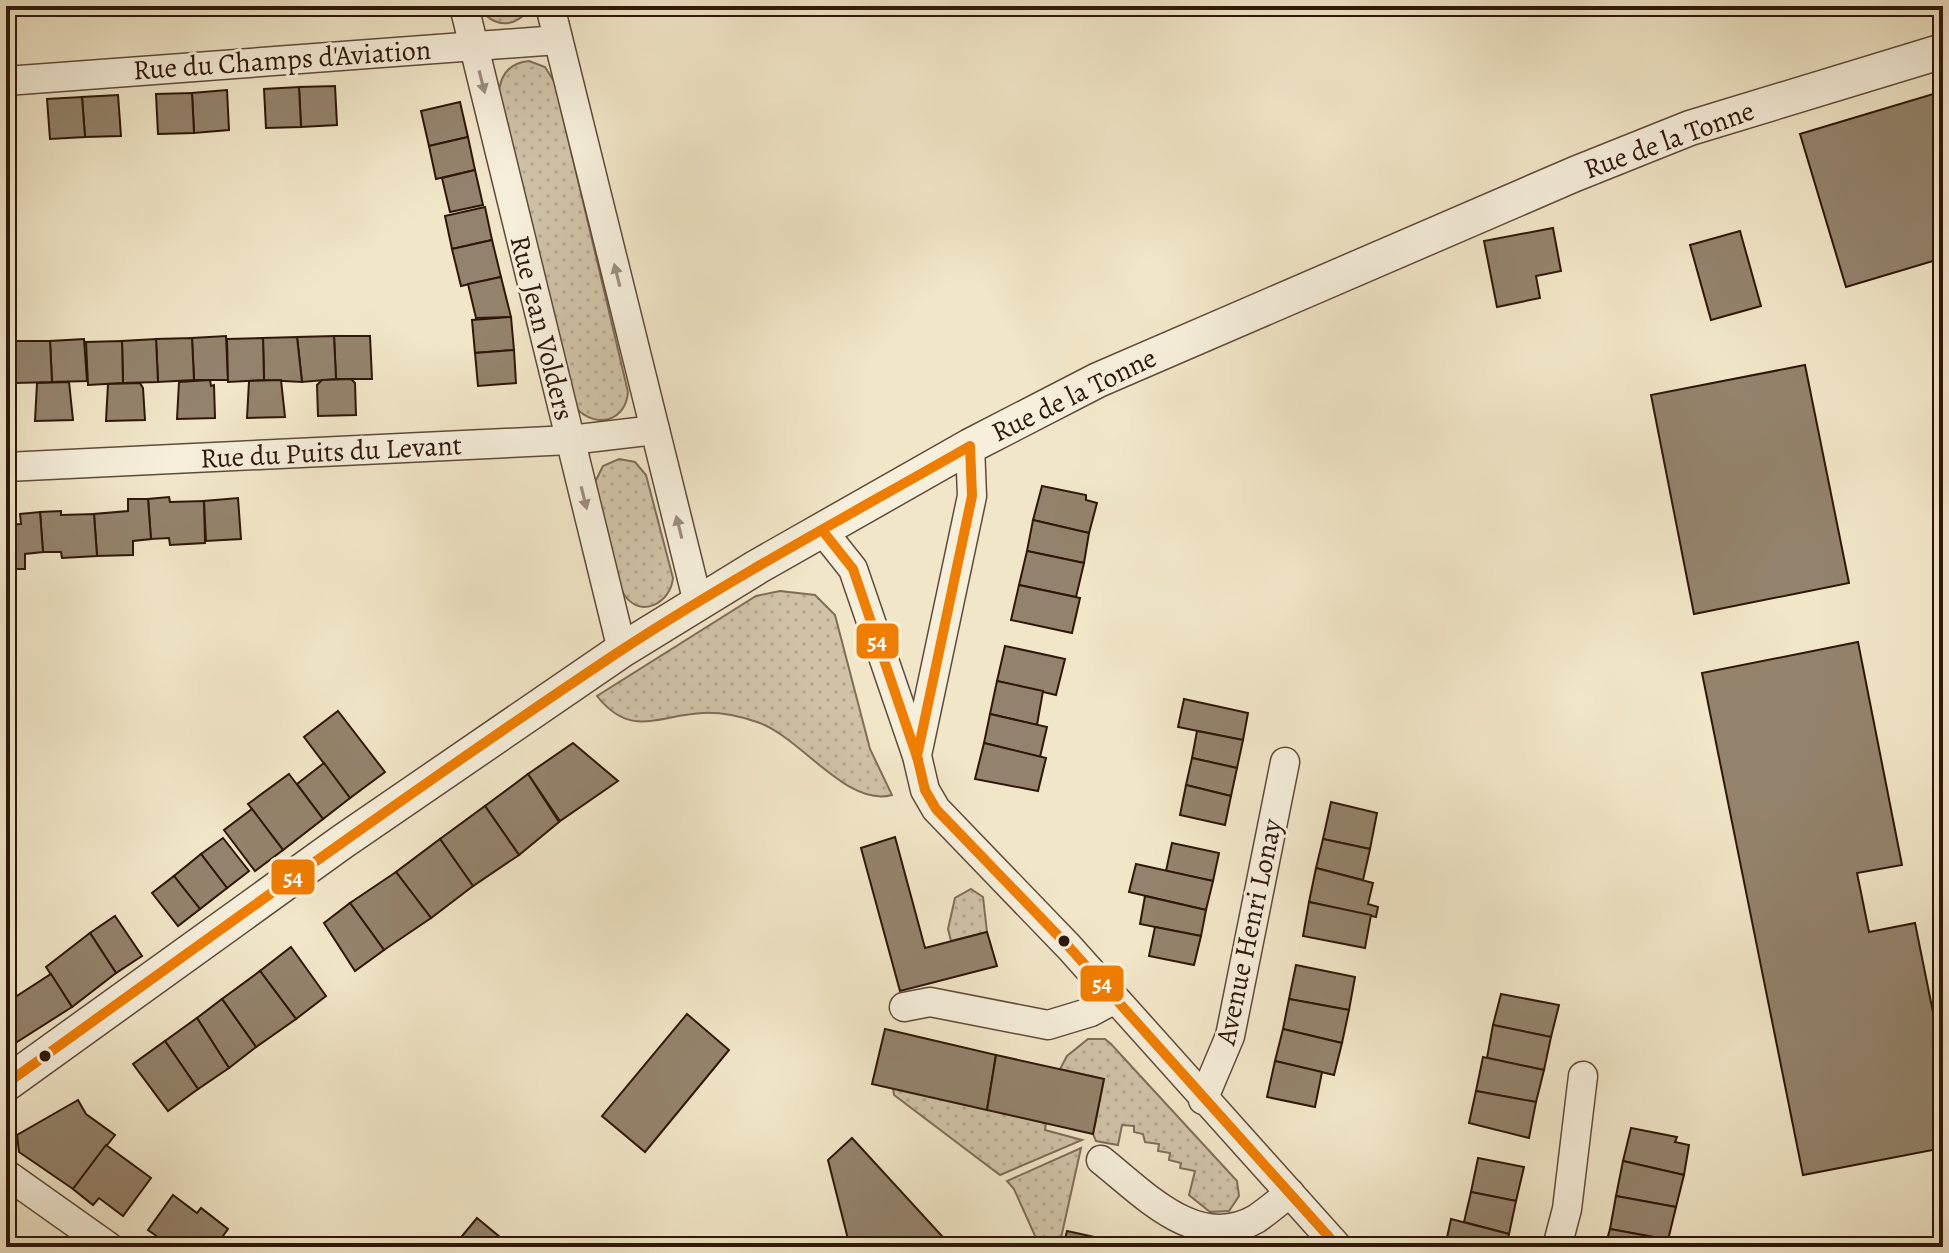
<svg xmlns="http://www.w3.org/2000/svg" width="1949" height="1253" viewBox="0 0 1949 1253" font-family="Alegreya,serif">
<defs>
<pattern id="grass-dots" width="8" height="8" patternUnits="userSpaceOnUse" patternTransform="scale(2)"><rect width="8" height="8" fill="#d0c3a8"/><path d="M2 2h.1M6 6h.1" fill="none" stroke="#b3a78f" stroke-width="1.8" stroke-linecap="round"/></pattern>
</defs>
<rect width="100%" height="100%" fill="#f1e6c8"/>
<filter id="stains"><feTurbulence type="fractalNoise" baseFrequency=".0025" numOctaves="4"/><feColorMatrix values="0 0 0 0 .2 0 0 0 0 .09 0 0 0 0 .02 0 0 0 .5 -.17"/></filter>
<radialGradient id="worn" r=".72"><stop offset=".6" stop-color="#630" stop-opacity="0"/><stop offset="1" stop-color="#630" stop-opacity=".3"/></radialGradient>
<!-- grass -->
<g fill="url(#grass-dots)" stroke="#806d58" stroke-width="2">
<path d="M480,6H530C519,29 490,29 480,6Z"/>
<path d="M529,61L545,67L555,83L628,392C626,421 597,429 577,409L499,90C502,72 511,63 529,61Z"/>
<path d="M619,459L635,462L646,475L673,578C671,602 642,619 625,596C612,578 601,508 595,482L603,466Z"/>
<path d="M780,591L815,595L835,615L870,749L892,795C847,808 800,736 757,722C739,716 722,712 703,713C658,715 631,739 597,696L756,596Z"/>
<path d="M971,889L983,897L987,932L951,941L948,929L955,898Z"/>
<path d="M1088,1039H1105L1111,1044L1237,1181L1239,1196L1229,1211L1210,1212L1189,1195L1195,1171L1180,1168L1181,1163L1169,1160L1170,1153L1158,1151L1159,1144L1145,1142L1143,1134L1134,1132V1126L1122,1125L1118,1145L1096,1141L1093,1134L1104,1079L1060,1069L1067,1056Z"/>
<path d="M893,1088L1046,1123L1045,1130L1082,1140L1000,1175L894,1095Z"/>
<path d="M1081,1148L1059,1247H1040L1014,1189L1007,1181Z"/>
</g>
<!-- building -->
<g fill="#94836c" stroke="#2f1709" stroke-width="2">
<path d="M335,86L337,125L301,127L299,87Z"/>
<path d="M299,87L301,127L266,128L264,89Z"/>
<path d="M227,90L229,130L194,133L192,93Z"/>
<path d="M1943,91V258L1846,287L1800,134Z"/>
<path d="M192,93L194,133L158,134L156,94Z"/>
<path d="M118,95L121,136L85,137L82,97Z"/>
<path d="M82,97L85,137L50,139L47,99Z"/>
<path d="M6,101H10L12,141H6Z"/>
<path d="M460,102L468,137L429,146L421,111Z"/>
<path d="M468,137L475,170L436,179L429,146Z"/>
<path d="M475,170L483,205L450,212L442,178Z"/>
<path d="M485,207L492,240L452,249L445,216Z"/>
<path d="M1553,228L1561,271L1536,276L1540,298L1497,307L1484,241Z"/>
<path d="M1740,231L1761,306L1711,320L1690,245Z"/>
<path d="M492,240L501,277L461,286L452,249Z"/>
<path d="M501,277L511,317L476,318L468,284Z"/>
<path d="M511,317L514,350L475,353L472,320Z"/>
<path d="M226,336L228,380H194L192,338Z"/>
<path d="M334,336H370L372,379H336Z"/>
<path d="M334,336L336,379L302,382L297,337Z"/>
<path d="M297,337L302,382L264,380L263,338Z"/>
<path d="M192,338L194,380L158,382L156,339Z"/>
<path d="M263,338L264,380L228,382L227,339Z"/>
<path d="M84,339L87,381L52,382L50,341Z"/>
<path d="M156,339L158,382L123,383L122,341Z"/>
<path d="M15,341H50L52,382L16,383Z"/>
<path d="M15,341L16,383L6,384V342Z"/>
<path d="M122,341L123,383L88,385L86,342Z"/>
<path d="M514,350L516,383L478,386L475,353Z"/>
<path d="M1805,365L1849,583L1694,614L1651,395Z"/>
<path d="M351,379L355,383L356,415L318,416L317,385L322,380Z"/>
<path d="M210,380L211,386L214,385L215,418L177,419L179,382Z"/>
<path d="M281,380L285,417L247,418L249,381Z"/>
<path d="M69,382L73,420L35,421L37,383Z"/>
<path d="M140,383L143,388L145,420L106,421L108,384Z"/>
<path d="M1042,486L1086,495V500L1097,503L1089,533L1033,520Z"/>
<path d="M169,497L170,502L204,501L205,543L170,545L169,538L151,539L148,499Z"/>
<path d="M238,498L241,539L206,541L204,501Z"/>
<path d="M128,499H148L151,539L133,541V555L97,556L94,514L128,511Z"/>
<path d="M61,511V515L94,514L97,556L62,558L61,552H43L40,512Z"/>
<path d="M40,512L43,552L25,554V569H6V525L21,524L20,514Z"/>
<path d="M1033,520L1089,533L1084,563L1027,551Z"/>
<path d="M1027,551L1084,563L1076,597L1019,585Z"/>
<path d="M1019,585L1080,598L1072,633L1011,620Z"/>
<path d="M1858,642L1902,865L1857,873L1869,932L1915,923L1943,1062V1148L1803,1175L1702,673Z"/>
<path d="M1005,646L1065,659L1056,695L997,681Z"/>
<path d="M997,681L1043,691L1037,725L990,714Z"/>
<path d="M1184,699L1248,713L1243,740L1178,727Z"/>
<path d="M338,711L385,772L350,798L304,737Z"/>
<path d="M990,714L1047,727L1040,757L984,743Z"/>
<path d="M1197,731L1243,740L1237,768L1192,758Z"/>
<path d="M573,743L618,781L560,821L528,774Z"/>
<path d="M984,743L1046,758L1038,791L975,779Z"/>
<path d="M1192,758L1237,768L1231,796L1186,785Z"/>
<path d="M324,763L350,798L323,819L297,784Z"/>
<path d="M289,774L323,819L283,850L248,804Z"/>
<path d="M528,774L559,822L519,855L485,806Z"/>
<path d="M1186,785L1231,796L1225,825L1180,815Z"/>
<path d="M1331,802L1377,813L1370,849L1323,839Z"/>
<path d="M485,806L519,855L473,886L440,839Z"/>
<path d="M252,809L283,850L255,871L224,830Z"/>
<path d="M895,837L925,948L987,932L997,966L900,991L861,848Z"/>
<path d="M223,838L249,871L227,888L201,854Z"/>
<path d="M440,839L473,886L431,918L396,872Z"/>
<path d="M1323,839L1370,849L1363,880L1316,868Z"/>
<path d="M1172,843L1219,853L1213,881L1166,871Z"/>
<path d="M201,854L227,888L200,909L174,876Z"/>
<path d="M1136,864L1213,881L1206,910L1129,892Z"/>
<path d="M1316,868L1373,883L1368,904L1378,907L1376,917L1309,902Z"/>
<path d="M396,872L431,918L384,950L350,903Z"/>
<path d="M174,876L200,909L178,926L152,893Z"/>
<path d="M1145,896L1206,910L1201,936L1140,924Z"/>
<path d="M1309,902L1371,915L1365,948L1303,936Z"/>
<path d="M350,903L384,950L355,971L324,923Z"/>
<path d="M115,916L142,956L116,973L90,933Z"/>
<path d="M1155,927L1201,936L1194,965L1149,956Z"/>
<path d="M90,933L116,973L72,1007L46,967Z"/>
<path d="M291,947L326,996L296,1019L260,971Z"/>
<path d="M1296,965L1355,977L1349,1010L1289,999Z"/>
<path d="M260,971L296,1019L256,1047L222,999Z"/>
<path d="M51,974L72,1007L6,1049V1003Z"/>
<path d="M1501,994L1559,1005L1551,1037L1493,1025Z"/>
<path d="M222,999L256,1047L229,1068L197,1018Z"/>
<path d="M1289,999L1349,1010L1342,1043L1283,1029Z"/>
<path d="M687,1014L729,1050L645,1152L602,1116Z"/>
<path d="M197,1018L229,1068L198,1089L165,1041Z"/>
<path d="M1493,1025L1551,1037L1544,1070L1487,1058Z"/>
<path d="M885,1029L996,1055L987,1110L872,1084Z"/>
<path d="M1283,1029L1342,1043L1334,1075L1275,1061Z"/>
<path d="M165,1041L198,1089L168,1111L133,1064Z"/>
<path d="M996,1055L1104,1079L1093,1134L987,1110Z"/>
<path d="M1483,1057L1544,1070L1536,1102L1476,1091Z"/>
<path d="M1275,1061L1322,1072L1315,1107L1267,1097Z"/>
<path d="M1476,1091L1536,1102L1529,1138L1469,1123Z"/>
<path d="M78,1100L86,1114L115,1135L73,1189L19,1152L17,1135Z"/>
<path d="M1631,1128L1677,1137L1675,1142L1689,1145L1684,1175L1623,1161Z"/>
<path d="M852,1138L952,1247H850L828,1160Z"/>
<path d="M106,1145L151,1178L123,1216L99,1198L93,1205L73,1189Z"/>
<path d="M1478,1158L1524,1167L1516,1201L1471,1192Z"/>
<path d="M1623,1161L1684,1175L1676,1207L1616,1196Z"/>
<path d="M1471,1192L1516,1201L1509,1234L1464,1222Z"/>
<path d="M173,1195L197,1213L201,1208L228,1229L215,1247H172L148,1230Z"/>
<path d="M1616,1196L1676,1207L1668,1240L1610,1229Z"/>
<path d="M477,1218L512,1247H453Z"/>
<path d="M1451,1219L1509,1234L1506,1247H1445Z"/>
<path d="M1610,1229L1665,1239L1663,1247H1605Z"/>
<path d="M1067,1231L1140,1247H1063Z"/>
</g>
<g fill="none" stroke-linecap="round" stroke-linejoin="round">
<!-- minor casing -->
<g stroke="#604b39" stroke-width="31">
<g id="minor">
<path d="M464,6L622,650"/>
<path d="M550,6L698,603"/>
<path d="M6,81L558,40"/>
<path d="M6,467L570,440L655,430"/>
<path d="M822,530L853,569L917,756L925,790L936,809L1069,947L1338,1247"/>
<path d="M917,755L972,496L970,446"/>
<path d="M904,1007L930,1002L1048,1025L1091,1012L1113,1000"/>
<path d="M1203,1100L1230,1036L1285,762"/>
<path d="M1101,1160C1143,1193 1197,1253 1256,1219C1268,1211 1279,1201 1290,1193"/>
<path d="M6,1174L109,1247"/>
<path d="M1557,1247L1567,1209L1583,1076"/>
</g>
</g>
<!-- tertiary casing -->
<g stroke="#604b39" stroke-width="37">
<path id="tertiary" d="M6,1084L342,842L622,650L757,567L970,446L1098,380L1575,174L1690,128L1943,51"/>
</g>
<!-- minor -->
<use href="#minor" stroke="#f6efdb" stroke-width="28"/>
<!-- tertiary -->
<use href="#tertiary" stroke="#f6efdb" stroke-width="34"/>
<!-- bus-1 casing -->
<g stroke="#f6efdb" stroke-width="16">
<g id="bus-1">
<path d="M822,530L853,569L918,760"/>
<path d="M6,1084C209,938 411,790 620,651C733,577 853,513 970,446L972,496L917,756L925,790L936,809L1069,947L1338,1247"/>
</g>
</g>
<!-- bus-1 -->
<use href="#bus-1" stroke="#ef7d00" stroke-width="10"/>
</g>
<!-- one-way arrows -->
<defs><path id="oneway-solid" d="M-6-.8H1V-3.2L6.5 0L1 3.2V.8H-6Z" transform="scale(2)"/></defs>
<g fill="#9c8e7c">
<use href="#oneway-solid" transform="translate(482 82) rotate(76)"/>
<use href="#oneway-solid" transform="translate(617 275) rotate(-104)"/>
<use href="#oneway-solid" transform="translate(584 498) rotate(76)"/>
<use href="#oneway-solid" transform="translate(679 527) rotate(-104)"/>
</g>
<!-- markers -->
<g fill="#2f1709" stroke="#f6efdb" stroke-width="3">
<circle cx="1064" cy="941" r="7"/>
<circle cx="45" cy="1056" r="7"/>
</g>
<g text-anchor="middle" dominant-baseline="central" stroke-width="6" stroke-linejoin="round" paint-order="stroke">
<!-- street labels -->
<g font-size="28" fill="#2f1709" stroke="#f6efdb">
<text transform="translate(282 60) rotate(-4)">Rue du Champs d'Aviation</text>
<text transform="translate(1669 140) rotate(-20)">Rue de la Tonne</text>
<text transform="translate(542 328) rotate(76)">Rue Jean Volders</text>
<text transform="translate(1074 395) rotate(-26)">Rue de la Tonne</text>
<text transform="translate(331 452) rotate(-3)">Rue du Puits du Levant</text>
<text transform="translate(1249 932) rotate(-78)">Avenue Henri Lonay</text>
</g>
</g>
<g stroke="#f6efdb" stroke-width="3">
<rect x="855" y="622" width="45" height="38" rx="8" fill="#ef7d00"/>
<rect x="270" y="858" width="46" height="38" rx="8" fill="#ef7d00"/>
<rect x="1079" y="964" width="46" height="39" rx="8" fill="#ef7d00"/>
</g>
<g font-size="22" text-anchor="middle" font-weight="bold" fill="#fff">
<text x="877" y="649">54</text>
<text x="293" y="885">54</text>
<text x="1102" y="991">54</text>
</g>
<!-- margin -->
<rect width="1949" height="1253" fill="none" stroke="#f1e6c8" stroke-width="32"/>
<rect x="8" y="8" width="1933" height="1237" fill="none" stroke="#2f1709" stroke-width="4"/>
<rect x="16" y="16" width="1917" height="1221" fill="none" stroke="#2f1709" stroke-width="2"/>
<rect width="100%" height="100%" filter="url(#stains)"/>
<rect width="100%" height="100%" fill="url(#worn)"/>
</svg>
